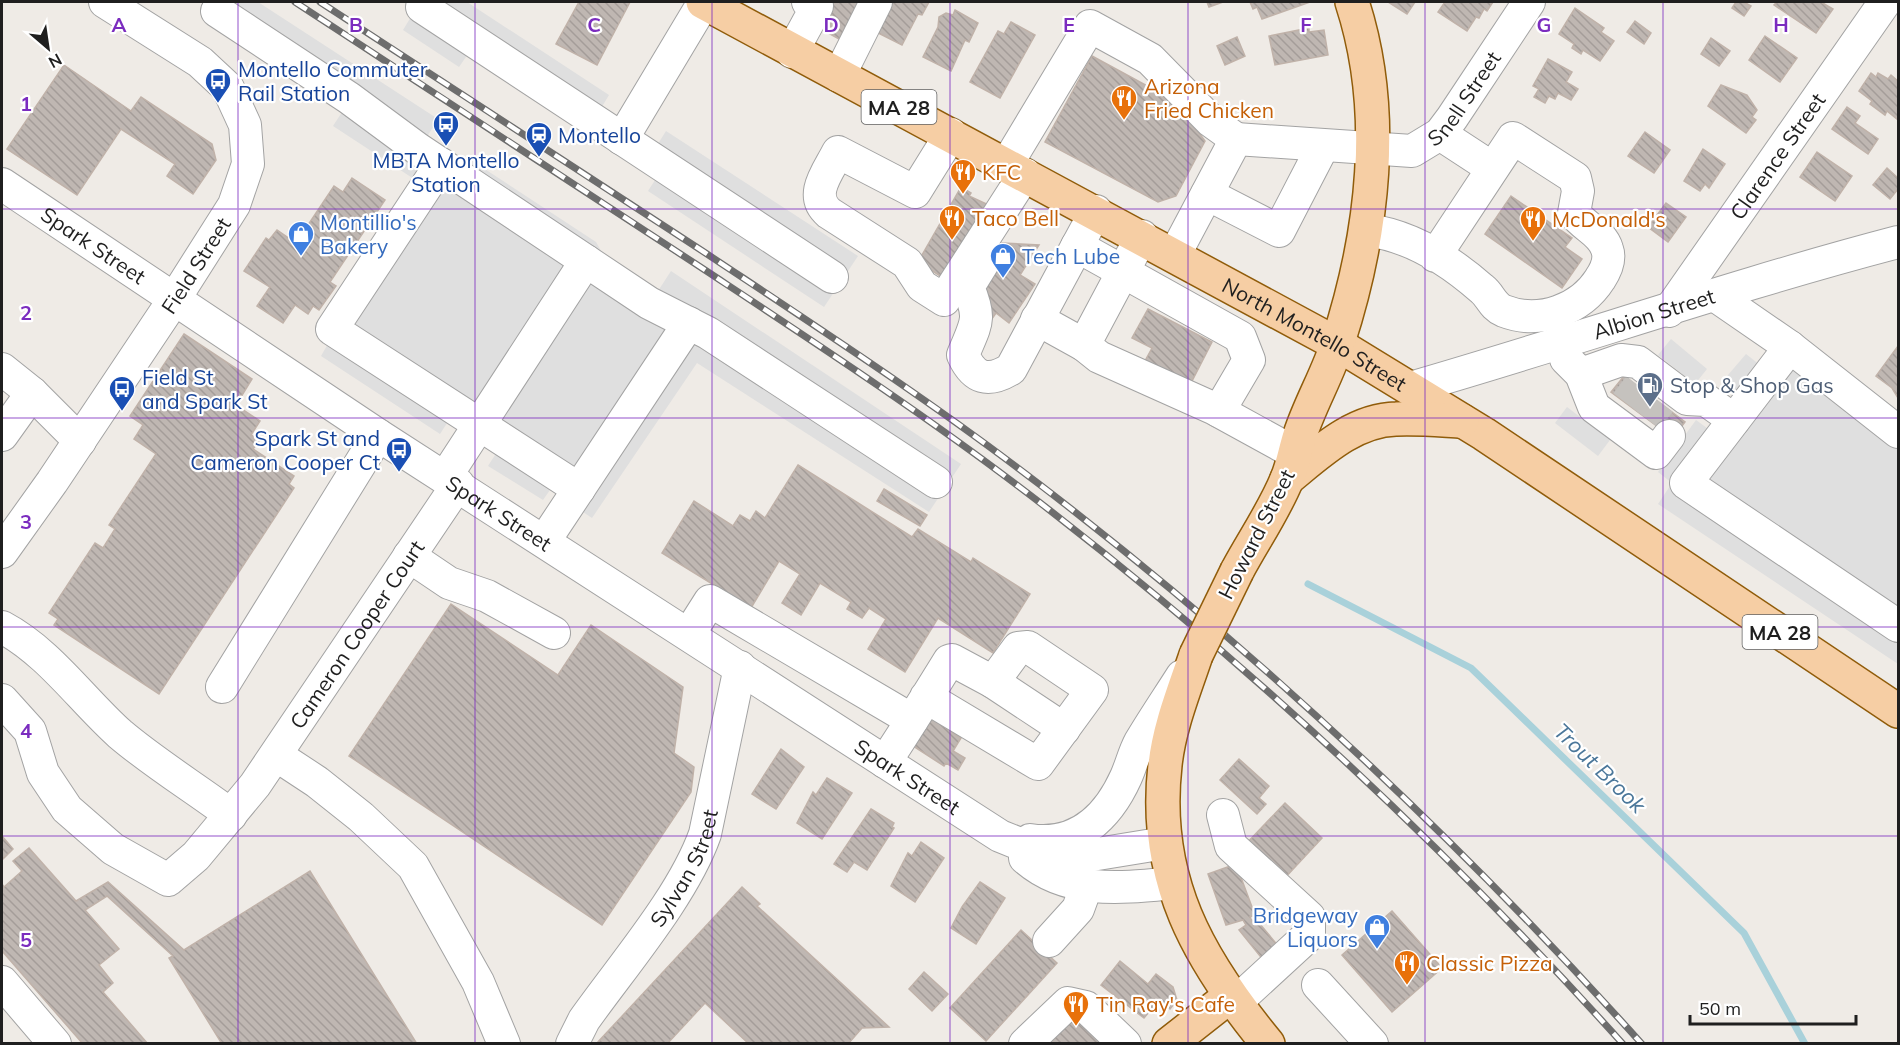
<svg xmlns="http://www.w3.org/2000/svg" width="1900" height="1045" viewBox="0 0 1900 1045" font-family="Mulish,sans-serif">
<defs>
<pattern id="building-back-hatch" width="6" height="6" patternUnits="userSpaceOnUse" patternTransform="scale(1.5)"><rect width="6" height="6" fill="#bfb7b2"/><path d="M-1 5l2 2M0 0l6 6M5-1l2 2" fill="none" stroke="#a49d99"/></pattern>
</defs>
<rect width="100%" height="100%" fill="#efebe6"/>
<!-- parking -->
<g fill="#dfdfdf">
<path d="M216,2H258L438,119L425,140L458,161L471,160L596,242L604,256L658,291L671,271L961,464L929,512L697,363L592,518L550,490L543,500L488,466L497,452L449,420L440,434L321,356L329,342L317,334L417,181L333,126L344,109Z"/>
<path d="M420,2H467L609,95L600,110L656,147L666,131L858,256L824,307L648,191L657,177L468,54L459,67L403,30Z"/>
<path d="M1671,339L1707,369L1695,384L1658,355Z"/>
<path d="M1772,349L1898,446V664L1658,504L1672,483L1658,472L1696,420L1711,431L1737,395L1722,382L1746,354L1760,365Z"/>
<path d="M1567,407L1610,440L1598,456L1555,423Z"/>
</g>
<g fill="none" stroke-linecap="round" stroke-linejoin="round">
<!-- stream -->
<path stroke="#a9d1da" stroke-width="7" d="M1308,584L1471,668L1744,933L1805,1044"/>
</g>
<!-- building -->
<g fill="url(#building-back-hatch)" stroke="#c0b2a9" stroke-width="1.5">
<path d="M579,2H630L597,65L556,44Z"/>
<path d="M833,2H859L839,39L819,28Z"/>
<path d="M891,2H929L922,15L918,14L902,45L876,32Z"/>
<path d="M1207,2H1223L1209,7Z"/>
<path d="M1250,2H1310L1262,19L1257,7L1253,9Z"/>
<path d="M1388,2H1415L1407,14Z"/>
<path d="M1445,2H1493L1487,11L1484,9L1479,18L1476,17L1467,31L1438,12Z"/>
<path d="M1736,2H1744L1751,6L1744,16L1732,8Z"/>
<path d="M1777,2H1821L1833,9L1816,33L1774,5Z"/>
<path d="M1575,8L1604,28L1601,32L1614,41L1600,61L1583,50L1581,54L1572,48L1574,44L1559,34Z"/>
<path d="M955,10L978,23L969,42L965,40L951,71L923,57L938,27L939,17L946,13L953,15Z"/>
<path d="M1635,21L1651,33L1644,44L1627,32Z"/>
<path d="M1011,22L1035,35L1000,98L970,82L998,31L1004,34Z"/>
<path d="M1309,28V32L1324,30L1328,55L1275,65L1269,36Z"/>
<path d="M1765,36L1797,58L1780,82L1749,60Z"/>
<path d="M1237,37L1245,56L1225,65L1217,46Z"/>
<path d="M1711,38L1730,51L1719,66L1701,54Z"/>
<path d="M1092,56L1177,102L1205,141L1176,196L1158,202L1045,142Z"/>
<path d="M1548,59L1572,72L1566,82L1578,89L1571,100L1558,93L1555,99L1549,96L1545,103L1534,97L1539,89L1533,86Z"/>
<path d="M64,65L131,111L141,97L212,144L216,160L193,194L167,176L175,164L121,129L77,195L7,149Z"/>
<path d="M1871,73L1876,77L1878,73L1888,79L1891,75L1898,81V120L1887,111L1885,115L1870,104L1872,101L1859,91Z"/>
<path d="M1721,85L1747,95L1757,110L1752,117L1756,120L1746,133L1708,106Z"/>
<path d="M1847,107L1860,116L1855,123L1878,139L1868,154L1832,129Z"/>
<path d="M1645,132L1670,150L1654,173L1628,156Z"/>
<path d="M1703,149L1725,164L1709,188L1705,184L1700,191L1684,181Z"/>
<path d="M1817,152L1852,176L1835,201L1800,177Z"/>
<path d="M1887,168L1898,178V189L1890,199L1873,185Z"/>
<path d="M352,178L385,200L330,282L336,286L319,310L313,306L308,314L295,305L283,323L257,306L270,287L244,271L266,238L269,240L277,230L296,243L334,186L343,192Z"/>
<path d="M961,187L971,193L969,196L991,206L945,279L918,262Z"/>
<path d="M1511,196L1572,238L1565,247L1582,259L1562,288L1485,234Z"/>
<path d="M1666,203L1686,217L1668,242L1648,227Z"/>
<path d="M1002,243L1039,245L1020,275L1035,284L1009,323L996,313L989,323L972,291Z"/>
<path d="M1148,309L1212,342L1190,385L1145,361L1152,348L1132,338Z"/>
<path d="M184,334L252,379L236,405L260,421L251,435L260,440L253,449L294,476L289,484L294,488L159,694L54,625L58,619L49,613L95,543L103,548L115,529L109,525L156,454L134,439L143,425L130,416Z"/>
<path d="M1898,346V398L1892,388L1876,376Z"/>
<path d="M1624,376L1685,422L1673,438L1611,392Z"/>
<path d="M798,465L912,537L918,529L971,562L973,558L1030,594L993,653L938,618L905,672L868,649L886,619L869,608L862,618L847,609L851,602L820,583L801,615L782,603L800,574L779,561L751,608L662,553L694,501L733,526L740,515L750,521L756,511L765,518Z"/>
<path d="M884,489L927,515L920,526L877,501Z"/>
<path d="M451,604L558,675L591,625L683,687L674,753L694,767L691,792L602,925L349,756Z"/>
<path d="M928,716L961,738L953,751L965,758L958,770L946,763L944,766L910,744Z"/>
<path d="M781,749L804,767L776,809L752,794Z"/>
<path d="M1239,759L1269,786L1259,798L1266,804L1257,814L1220,780Z"/>
<path d="M827,778L852,793L822,839L797,823L813,792L816,795Z"/>
<path d="M1285,803L1322,838L1283,880L1245,845Z"/>
<path d="M871,809L894,823L892,827L894,828L867,870L854,862L847,872L834,864Z"/>
<path d="M2,836L13,849L2,860Z"/>
<path d="M921,842L944,858L915,902L891,886L908,853L912,856Z"/>
<path d="M29,848L76,901L108,882L184,950L310,871L417,1044H222L169,958L173,956L107,896L85,910L119,949L99,965L113,983L103,992L148,1044H83L2,951V884L4,887L22,871L13,861Z"/>
<path d="M1236,864L1255,915L1250,917L1252,921L1255,918L1279,947L1264,961L1239,930L1246,925L1243,920L1226,925L1208,874Z"/>
<path d="M980,882L1005,898L976,944L951,928L962,907Z"/>
<path d="M742,887L760,904L757,906L889,1027L862,1028L848,1044H749L705,1003L667,1044H599L598,1042Z"/>
<path d="M1392,911L1442,968L1392,1012L1342,955Z"/>
<path d="M1021,930L1057,963L986,1041L950,1008Z"/>
<path d="M1120,961L1148,984L1156,974L1173,987L1177,1000L1170,1009L1158,1001L1144,1018L1101,985Z"/>
<path d="M924,972L948,994L932,1011L909,989Z"/>
<path d="M1078,1012L1107,1044H1044Z"/>
</g>
<g fill="none" stroke-linecap="round" stroke-linejoin="round">
<!-- minor-tunnel -->
<g stroke="#c5c2be" stroke-width="32" stroke-dasharray="32 16" stroke-linecap="butt">
<path d="M1626,403L1639,386"/>
<path d="M1647,419L1660,402"/>
</g>
<!-- minor casing -->
<g stroke="#a3a3a3" stroke-width="34">
<g id="minor">
<path d="M422,7L832,277"/>
<path d="M217,11L349,98L418,149L649,303L708,333L936,482"/>
<path d="M792,52L817,6L808,2"/>
<path d="M839,76L876,2"/>
<path d="M951,134L915,192L838,152C828,172 808,195 829,213L907,263L922,286L944,300L1025,174"/>
<path d="M1440,134L1492,168"/>
<path d="M622,139L704,2"/>
<path d="M441,164L332,329L579,489"/>
<path d="M1007,164L1090,26L1150,59L1211,121L1236,139"/>
<path id="s1" d="M2,184L378,435L1000,836L1045,854L1073,858L1165,843"/>
<path d="M1207,194L1279,231L1323,146"/>
<path d="M1366,230C1410,235 1449,260 1482,289C1491,296 1492,306 1504,311C1540,325 1581,309 1600,279C1606,270 1611,260 1607,249C1602,232 1584,227 1574,213L1578,191L1575,178L1513,138L1435,256"/>
<path d="M1142,236L1084,345L1099,357L1215,409L1295,453"/>
<path d="M1077,246L1240,337L1249,360L1219,411"/>
<path id="s2" d="M1175,254L1236,139L1412,151L1440,134L1452,118L1529,2"/>
<path d="M986,258L968,287C982,320 976,323 963,355C974,379 988,383 1011,369L1096,211"/>
<path d="M1716,296L1790,347L1898,432"/>
<path id="s3" d="M1669,311L1885,2"/>
<path d="M1037,319L1084,345"/>
<path d="M1790,347L1686,483L1898,626"/>
<path d="M1566,359L1581,374L1594,407L1656,453L1669,436"/>
<path d="M2,369L32,393L80,441"/>
<path d="M1581,374L1621,360L1638,362L1687,399L1706,400L1734,420"/>
<path id="s4" d="M1410,388C1573,341 1734,285 1898,242"/>
<path d="M2,435L32,393"/>
<path d="M446,476L586,261"/>
<path d="M545,540L689,323"/>
<path id="s5" d="M2,552L52,482L175,298L234,205L248,164L245,125L228,88L200,62L105,2"/>
<path d="M409,556L449,583L487,596L554,633"/>
<path d="M2,627C49,652 81,699 120,734C154,763 195,788 231,815"/>
<path d="M689,634L710,601L912,720"/>
<path d="M993,682L1064,729"/>
<path d="M222,687L378,435"/>
<path id="s6" d="M2,700L30,731L43,773L67,809L113,849L168,880L196,856L255,785L458,484"/>
<path d="M276,755L317,782L361,817L413,866L478,982L504,1044"/>
<path d="M885,762C907,729 928,695 949,661L952,660L993,682L1018,648L1028,647L1092,690L1038,764L926,697"/>
<path d="M1223,815L1231,846L1309,917V935L1235,1003"/>
<path d="M1030,840C1077,847 1108,817 1126,777C1131,766 1134,753 1140,742C1153,720 1168,698 1182,676"/>
<path d="M1025,858C1067,895 1122,888 1173,883"/>
<path d="M1049,941L1078,909L1086,887"/>
<path d="M2,982L55,1044"/>
<path d="M1318,985L1372,1044"/>
<path id="s7" d="M572,1044L584,1020C623,965 683,896 705,834L740,667"/>
<path d="M1025,1044L1068,1003L1086,1007L1125,1044"/>
</g>
</g>
<!-- major casing -->
<g stroke="#905c0a" stroke-width="36">
<g id="major">
<path id="s8" d="M703,2L1337,344L1484,434L1898,711"/>
<path d="M1287,479C1319,453 1353,420 1396,419C1418,418 1441,420 1462,421"/>
<path d="M1237,571C1253,541 1274,511 1287,479C1293,465 1295,450 1300,435C1310,404 1328,374 1338,342C1373,234 1388,112 1352,2"/>
<path d="M1196,655C1184,691 1169,727 1165,765C1152,879 1198,959 1268,1044"/>
<path d="M1169,1044L1230,996"/>
</g>
</g>
<!-- minor -->
<use href="#minor" stroke="#fff" stroke-width="32"/>
<!-- major -->
<use href="#major" stroke="#f6cea4" stroke-width="33"/>
<!-- rail casing -->
<g stroke="#6d6d6d" stroke-width="7">
<g id="rail">
<path d="M295,2C433,92 571,182 708,272C817,344 927,416 1030,495C1245,660 1442,843 1623,1044"/>
<path d="M320,2C448,85 576,169 704,252C817,327 931,401 1039,484C1258,652 1458,839 1642,1044"/>
</g>
</g>
<!-- rail -->
<use href="#rail" stroke="#fff" stroke-width="4.5" stroke-dasharray="14" stroke-linecap="butt"/>
<!-- major-bridge casing -->
<g stroke="#905c0a" stroke-width="36" stroke-linecap="butt">
<path id="major-bridge" d="M1196,655L1237,571"/>
</g>
<!-- major-bridge -->
<use href="#major-bridge" stroke="#f6cea4" stroke-width="33"/>
</g>
<!-- grid -->
<path fill="none" stroke="#7b2cbf" stroke-width="1.5" stroke-opacity="0.55" d="M238,2V1044M475,2V1044M712,2V1044M950,2V1044M1188,2V1044M1425,2V1044M1663,2V1044M2,209H1898M2,418H1898M2,627H1898M2,836H1898"/>
<!-- icons -->
<defs>
<g id="bus-pin" transform="scale(1.35)"><path d="M0 17L-7.5 6A9.5 9.5 0 1 1 7.5 6Z" fill="#1a4fb4" stroke="#fff"/><path d="M-5-6H5V4H4V6H2V4H-2V6H-4V4H-5ZM-3.5-4V0h7V-4ZM-3.5 1.2v1.5H-2V1.2ZM2 1.2v1.5H3.5V1.2Z" fill="#fff"/></g>
<g id="restaurant-pin" transform="scale(1.35)"><path d="M0 17L-7.5 6A9.5 9.5 0 1 1 7.5 6Z" fill="#e8710a" stroke="#fff"/><path d="M-5-6h1v4h1v-4h1v4h1v-4h1v5L-1.5 .5V6h-2V.5L-5-1ZM5-6V6H3V1.5H1.5Q1.5-4 5-6Z" fill="#fff"/></g>
<g id="station-pin" transform="scale(1.35)"><path d="M0 17L-7.5 6A9.5 9.5 0 1 1 7.5 6Z" fill="#1a4fb4" stroke="#fff"/><path d="M-3-6H3Q5-6 5-4V2Q5 4 3 4L4.5 6H3L1.5 4h-3L-3 6H-4.5L-3 4Q-5 4-5 2V-4Q-5-6-3-6ZM-3.5-4v3h7v-3ZM-3.5 1v1.5H-2V1ZM2 1v1.5H3.5V1Z" fill="#fff"/></g>
<g id="shop-pin" transform="scale(1.35)"><path d="M0 17L-7.5 6A9.5 9.5 0 1 1 7.5 6Z" fill="#3f7fe0" stroke="#fff"/><path d="M-5-2.5h2.3a2.7 3.5 0 0 1 5.4 0H5L5.5 6h-11ZM-1.5-2.5h3a1.5 2.3 0 0 0-3 0Z" fill="#fff"/></g>
<g id="fuel-pin" transform="scale(1.35)"><path d="M0 17L-7.5 6A9.5 9.5 0 1 1 7.5 6Z" fill="#5c6f8a" stroke="#fff"/><path d="M-5.5-6h7V0h2V4h1.3V-2.5L3-4.5l.8-.8L6-3V5H2.5V1h-1V6h-7ZM-4.2-4.7v3.2H.2V-4.7Z" fill="#fff"/></g>
</defs>
<g fill-rule="evenodd">
<use href="#bus-pin" x="218" y="81"/>
<use href="#restaurant-pin" x="1124" y="98"/>
<use href="#bus-pin" x="446" y="124"/>
<use href="#station-pin" x="539" y="135"/>
<use href="#restaurant-pin" x="963" y="172"/>
<use href="#restaurant-pin" x="952" y="218"/>
<use href="#restaurant-pin" x="1533" y="219"/>
<use href="#shop-pin" x="301" y="234"/>
<use href="#shop-pin" x="1003" y="256"/>
<use href="#fuel-pin" x="1650" y="385"/>
<use href="#bus-pin" x="122" y="389"/>
<use href="#bus-pin" x="399" y="450"/>
<use href="#shop-pin" x="1377" y="927"/>
<use href="#restaurant-pin" x="1407" y="963"/>
<use href="#restaurant-pin" x="1076" y="1004"/>
</g>
<g text-anchor="middle" dominant-baseline="central" stroke-width="4.5" stroke-linejoin="round" paint-order="stroke">
<!-- shield labels -->
<g fill="#fff" stroke="#626262" stroke-width="1.5">
<rect x="861.5" y="90" width="75" height="34" rx="4.5"/>
<rect x="1742.5" y="615" width="75" height="34" rx="4.5"/>
</g>
<g font-size="20" font-weight="bold" fill="#1f1f1f">
<text x="899" y="107">MA 28</text>
<text x="1780" y="632">MA 28</text>
</g>
<!-- transit labels -->
<g font-size="21" fill="#164399" stroke="#fff" text-anchor="start">
<text x="238" y="69">Montello Commuter<tspan x="238" dy="24">Rail Station</tspan></text>
<text x="558" y="135">Montello</text>
<text x="446" y="160" text-anchor="middle">MBTA Montello<tspan x="446" dy="24">Station</tspan></text>
<text x="142" y="377">Field St<tspan x="142" dy="24">and Spark St</tspan></text>
<text x="380" y="438" text-anchor="end">Spark St and<tspan x="380" dy="24">Cameron Cooper Ct</tspan></text>
</g>
<!-- food labels -->
<g font-size="21" fill="#c56008" stroke="#fff" text-anchor="start">
<text x="1144" y="86">Arizona<tspan x="1144" dy="24">Fried Chicken</tspan></text>
<text x="982" y="172">KFC</text>
<text x="972" y="218">Taco Bell</text>
<text x="1552" y="219">McDonald's</text>
<text x="1426" y="963">Classic Pizza</text>
<text x="1096" y="1004">Tin Ray's Cafe</text>
</g>
<!-- street labels -->
<g font-size="21" fill="#1f1f1f" stroke="#fff">
<text stroke="none"><textPath href="#s2" startOffset="382">Snell Street</textPath></text>
<text stroke="none"><textPath href="#s3" startOffset="189">Clarence Street</textPath></text>
<text stroke="none"><textPath href="#s1" startOffset="110">Spark Street</textPath></text>
<text stroke="none"><textPath href="#s5" startOffset="346">Field Street</textPath></text>
<text stroke="none"><textPath href="#s4" startOffset="255">Albion Street</textPath></text>
<text stroke="none"><textPath href="#s8" startOffset="696">North Montello Street</textPath></text>
<text stroke="none"><textPath href="#s1" startOffset="596">Spark Street</textPath></text>
<text transform="translate(1256 534) rotate(-63)">Howard Street</text>
<text stroke="none"><textPath href="#s6" startOffset="564">Cameron Cooper Court</textPath></text>
<text stroke="none"><textPath href="#s1" startOffset="1082">Spark Street</textPath></text>
<text stroke="none"><textPath href="#s7" startOffset="210">Sylvan Street</textPath></text>
</g>
<!-- shop labels -->
<g font-size="21" fill="#366cbe" stroke="#fff" text-anchor="start">
<text x="320" y="222">Montillio's<tspan x="320" dy="24">Bakery</tspan></text>
<text x="1022" y="256">Tech Lube</text>
<text x="1358" y="915" text-anchor="end">Bridgeway<tspan x="1358" dy="24">Liquors</tspan></text>
</g>
<!-- service labels -->
<g font-size="21" fill="#4e5e75" stroke="#fff" text-anchor="start">
<text x="1670" y="385">Stop &amp; Shop Gas</text>
</g>
<!-- water labels -->
<g font-size="22" font-style="italic" fill="#4b779a" stroke="#fff">
<text transform="translate(1600 768) rotate(44)">Trout Brook</text>
</g>
</g>
<g font-size="20" text-anchor="middle" font-weight="bold" fill="#7b2cbf" stroke="#fff" stroke-width="4.5" stroke-linejoin="round" paint-order="stroke">
<text x="119" y="32">A</text>
<text x="356" y="32">B</text>
<text x="594" y="32">C</text>
<text x="831" y="32">D</text>
<text x="1069" y="32">E</text>
<text x="1306" y="32">F</text>
<text x="1544" y="32">G</text>
<text x="1781" y="32">H</text>
<text x="26" y="111">1</text>
<text x="26" y="320">2</text>
<text x="26" y="529">3</text>
<text x="26" y="738">4</text>
<text x="26" y="947">5</text>
</g>
<!-- border -->
<rect width="1900" height="1045" fill="none" stroke="#1f1f1f" stroke-width="6"/>
<!-- north arrow -->
<g transform="translate(48 48) rotate(151)" stroke="#ffffff" stroke-width="4.5" paint-order="stroke">
<path d="M0-4.5L10 22L0 15L-10 22Z" fill="#1f1f1f"/>
<text y="-9" font-size="16" font-weight="bold" text-anchor="middle" fill="#1f1f1f">N</text>
</g>
<!-- scale -->
<path d="M1690 1015v9h166v-9" fill="none" stroke="#1f1f1f" stroke-width="3"/>
<text x="1699" y="1015" font-size="18" fill="#1f1f1f" stroke="#ffffff" stroke-width="4.5" paint-order="stroke">50 m</text>
</svg>
